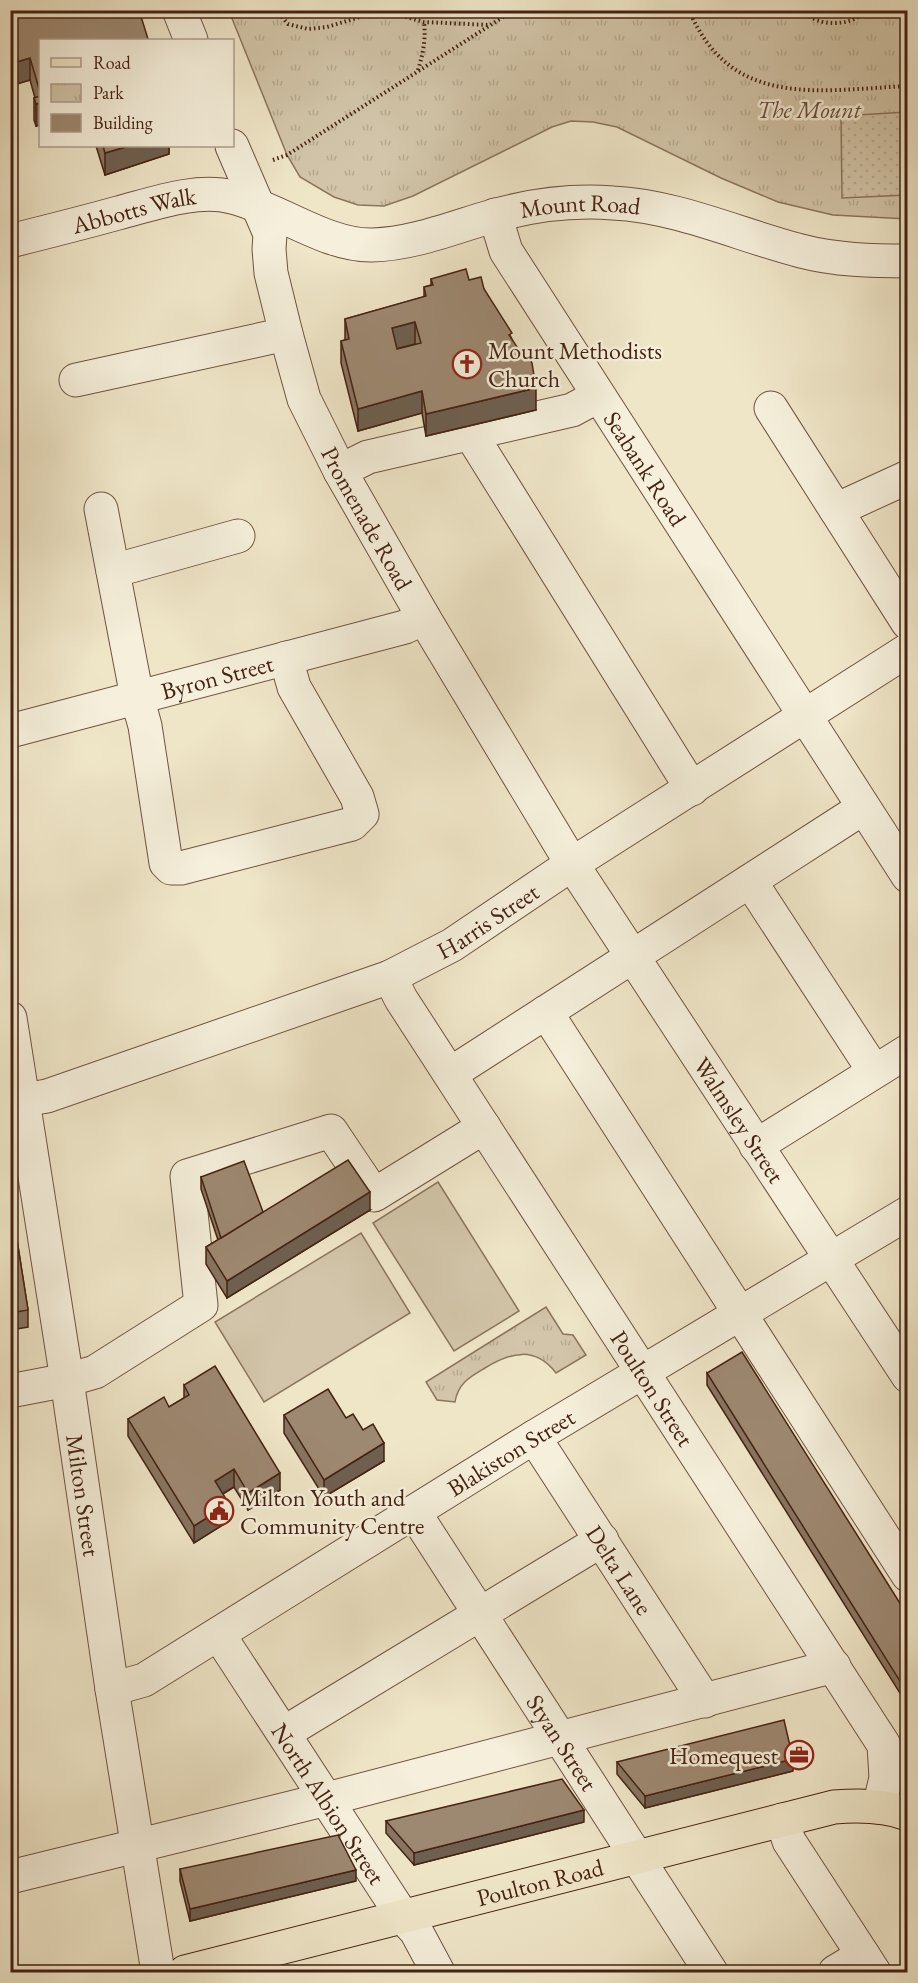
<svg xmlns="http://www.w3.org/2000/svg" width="918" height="1983" viewBox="0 0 918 1983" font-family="'EB Garamond',serif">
<defs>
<pattern id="park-tufts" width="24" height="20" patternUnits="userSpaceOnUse" patternTransform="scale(1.5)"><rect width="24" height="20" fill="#d2c5a9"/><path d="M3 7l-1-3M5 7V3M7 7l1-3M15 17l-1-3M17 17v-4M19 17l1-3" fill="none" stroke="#b6a990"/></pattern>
<pattern id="garden-dots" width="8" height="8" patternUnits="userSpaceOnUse" patternTransform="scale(1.5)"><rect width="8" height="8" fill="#d2c5a9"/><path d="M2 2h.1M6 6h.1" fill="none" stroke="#b6a990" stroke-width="1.8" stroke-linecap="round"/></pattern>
</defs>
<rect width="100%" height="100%" fill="#efe6c8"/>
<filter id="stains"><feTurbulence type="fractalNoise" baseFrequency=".00333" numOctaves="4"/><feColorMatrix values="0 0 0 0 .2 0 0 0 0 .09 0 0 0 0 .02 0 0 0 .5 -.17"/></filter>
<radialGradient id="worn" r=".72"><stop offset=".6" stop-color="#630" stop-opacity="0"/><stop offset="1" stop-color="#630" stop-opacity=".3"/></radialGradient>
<!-- grass -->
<g fill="#d2c5a9" stroke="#8c745e" stroke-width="1.5">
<path d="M438,1182L519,1311L454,1351L373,1223Z"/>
<path d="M361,1233L410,1313L264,1402L215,1322Z"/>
</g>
<!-- park -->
<g fill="url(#park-tufts)" stroke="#8c745e" stroke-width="1.5">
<path d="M229,11H907V219L833,215L778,202L721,178L617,127L593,122L571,121L552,127L413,196L384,206L358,205L334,197L300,177L287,155Z"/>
<path d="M546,1307L563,1334L573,1335L586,1355L556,1373C535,1346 511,1352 485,1368C470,1377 458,1383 455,1402L437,1400L426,1382Z"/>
</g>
<!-- garden -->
<path fill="url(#garden-dots)" stroke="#8c745e" stroke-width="1.5" d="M907,112V195L842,198L841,116Z"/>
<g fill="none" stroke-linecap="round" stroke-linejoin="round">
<!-- minor casing -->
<g stroke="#705340" stroke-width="35">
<g id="minor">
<path d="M179,10L191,40"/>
<path id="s1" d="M232,146L270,234L269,249L271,273L286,334L304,399L340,471L424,618L572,864L908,1376"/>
<path id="s2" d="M495,215L506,251L908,876"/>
<path id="s3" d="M10,241C46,232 82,223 118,213C153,204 196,188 232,197C277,208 326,246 372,245C414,244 454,227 493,216C532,205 573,200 613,203C677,206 739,235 801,251C835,260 873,261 908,261"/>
<path d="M76,380L286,334"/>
<path d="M771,408L908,623"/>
<path d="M470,433L692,789"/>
<path d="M340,471L368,457L572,410L598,396"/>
<path d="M101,509L137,697L145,726L166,863L171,868H181L352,824L362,814L357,797L294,687L286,658"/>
<path d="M836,510L908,477"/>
<path d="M113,571L238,536"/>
<path id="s4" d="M10,731L405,627L424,618"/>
<path d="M750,881L874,1071"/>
<path id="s5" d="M390,977L401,999L884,1745L886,1778L879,1807"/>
<path d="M546,1012L908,1575"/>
<path id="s6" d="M10,1018L67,1380L112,1689L158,1972"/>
<path d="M450,1074L863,808"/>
<path id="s7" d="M23,1100L47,1096L390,977L452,945L572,864L908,650"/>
<path d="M756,1146L908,1051"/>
<path d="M10,1391L67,1380L95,1372L201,1305L187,1176L331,1131L374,1195L484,1127"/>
<path id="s8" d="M534,1437L705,1701"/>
<path id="s9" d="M414,1512L711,1972"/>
<path id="s10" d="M219,1635L403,1917L416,1931L438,1972"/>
<path id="s11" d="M112,1689L144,1680L534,1437L908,1213"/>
<path d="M284,1733L602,1540"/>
<path d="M782,1820L789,1841L863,1955"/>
<path d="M10,1877L327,1799L834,1666"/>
<path d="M835,1972L863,1955L874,1972"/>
</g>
</g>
<!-- major casing -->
<g stroke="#452212" stroke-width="35">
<g id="major">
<path id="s12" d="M185,1972L834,1807C859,1805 884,1805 908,1814"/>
</g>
</g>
<!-- path -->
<g stroke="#452212" stroke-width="4" stroke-dasharray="1.5 3" stroke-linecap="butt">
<path d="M276,10L288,24L308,29L327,27L376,12L395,14L424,22L490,25"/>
<path d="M689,10C731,110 819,90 908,86"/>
<path d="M803,10C816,28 853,27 866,10"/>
<path d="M418,70C423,54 426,39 424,22"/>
<path d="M273,160L287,155L514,10"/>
</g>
<!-- minor -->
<use href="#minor" stroke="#f5efdb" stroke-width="33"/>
<!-- major -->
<use href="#major" stroke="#efe6c8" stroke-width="33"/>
</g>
<!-- wall -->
<g fill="#877561" stroke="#452212" stroke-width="1.5">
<path d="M10,10L148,40H40V125L36,126L34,120V98H35L30,80L10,86Z"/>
<path d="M96,146H169V154L105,175Z"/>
<path d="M431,279L469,280L484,289L512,339L536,410L426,436L422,413L358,431L341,363V341L345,340V319L424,297V287L431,285Z"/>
<path d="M201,1177L263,1212L370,1210L227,1298L206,1264V1247L218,1240L201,1189Z"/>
<path d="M10,1195L28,1310V1327L10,1330Z"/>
<path d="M707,1373L908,1616V1706L707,1385Z"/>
<path d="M184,1385L280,1490L248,1510L234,1487L223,1494L229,1521L194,1543L128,1436V1419L169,1407L184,1398Z"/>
<path d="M284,1415L346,1418L363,1430L384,1461L324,1497L284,1433Z"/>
<path d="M617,1762L793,1771L645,1808L617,1774Z"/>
<path d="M386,1821L584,1822L414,1865L386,1833Z"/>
<path d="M180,1869L356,1881L190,1921L180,1881Z"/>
</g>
<!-- shaded-wall -->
<g fill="#6e5f4f" stroke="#452212" stroke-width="1.5">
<path d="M30,58V80L10,86V64Z"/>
<path d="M40,103V125L36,126V104Z"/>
<path d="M129,146H169V154L105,175V153Z"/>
<path d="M415,322V344L392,350V328Z"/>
<path d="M536,388V410L426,436V414Z"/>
<path d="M422,391V413L358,431V409Z"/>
<path d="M370,1192V1210L227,1298V1281Z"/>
<path d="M384,1443V1461L324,1497V1480Z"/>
<path d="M234,1469V1487L215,1498V1481Z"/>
<path d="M280,1473V1490L248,1510V1493Z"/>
<path d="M229,1504V1521L194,1543V1526Z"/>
<path d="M793,1759V1771L645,1808V1796Z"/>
<path d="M584,1810V1822L414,1865V1853Z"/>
<path d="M356,1870V1881L190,1921V1909Z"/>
</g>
<!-- building -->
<g fill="#9d8871" stroke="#452212" stroke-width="1.5" fill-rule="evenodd">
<path d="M10,10H139L148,39L145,40H40V92L30,58L10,64Z"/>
<path d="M40,96V103L36,104L34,98Z"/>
<path d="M103,146H129L105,153Z"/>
<path d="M466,269L469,280L481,277L484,289L512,333L509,335L523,356L526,354L532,363L536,388L426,414L422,391L358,409L341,341L349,339L345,319L426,296L424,287L433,285L431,279ZM415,322L421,343L397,349L392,328Z"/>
<path d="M348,1160L370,1192L227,1281L206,1247Z"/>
<path d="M244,1161L263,1212L221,1238L201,1177Z"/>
<path d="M10,1195L28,1310L10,1313Z"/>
<path d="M742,1352L908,1616V1694L707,1373Z"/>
<path d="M215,1366L280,1473L248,1493L234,1469L215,1481L229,1504L194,1526L128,1419L164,1397L169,1407L189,1395L184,1385Z"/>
<path d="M328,1389L346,1418L353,1414L363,1430L373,1424L384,1443L324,1480L284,1415Z"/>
<path d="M784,1720L793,1759L645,1796L617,1762Z"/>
<path d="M562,1779L584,1810L414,1853L386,1821Z"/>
<path d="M338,1835L356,1870L190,1909L180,1869Z"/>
</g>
<!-- icons -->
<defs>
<g id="church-ring" transform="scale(1.5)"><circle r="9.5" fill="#f5efdb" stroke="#8f2418" stroke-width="1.5"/><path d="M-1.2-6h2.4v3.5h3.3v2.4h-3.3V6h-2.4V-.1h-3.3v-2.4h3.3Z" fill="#8f2418"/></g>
<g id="civic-ring" transform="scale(1.5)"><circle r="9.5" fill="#f5efdb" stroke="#8f2418" stroke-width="1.5"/><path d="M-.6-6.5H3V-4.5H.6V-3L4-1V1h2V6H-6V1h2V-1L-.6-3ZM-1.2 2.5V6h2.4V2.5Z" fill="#8f2418"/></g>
<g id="office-ring" transform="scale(1.5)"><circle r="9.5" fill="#f5efdb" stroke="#8f2418" stroke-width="1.5"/><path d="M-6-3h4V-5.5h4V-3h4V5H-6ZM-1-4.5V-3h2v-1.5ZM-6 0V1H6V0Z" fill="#8f2418"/></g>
</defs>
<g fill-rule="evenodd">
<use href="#church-ring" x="467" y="364"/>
<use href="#civic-ring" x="219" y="1511"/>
<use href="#office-ring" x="799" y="1755"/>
</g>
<g text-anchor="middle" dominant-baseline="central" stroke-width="5" stroke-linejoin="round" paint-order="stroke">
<!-- park labels -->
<g font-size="24" font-style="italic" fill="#684b38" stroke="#f5efdb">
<text x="809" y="109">The Mount</text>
</g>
<!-- street labels -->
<g font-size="24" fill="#452212" stroke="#f5efdb">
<text stroke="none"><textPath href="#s3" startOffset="590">Mount Road</textPath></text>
<text stroke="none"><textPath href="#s3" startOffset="128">Abbotts Walk</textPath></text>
<text stroke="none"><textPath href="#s2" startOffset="296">Seabank Road</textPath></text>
<text stroke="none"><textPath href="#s1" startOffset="400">Promenade Road</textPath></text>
<text stroke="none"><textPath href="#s4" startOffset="214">Byron Street</textPath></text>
<text stroke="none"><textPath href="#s7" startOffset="500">Harris Street</textPath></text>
<text stroke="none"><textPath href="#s1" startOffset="1108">Walmsley Street</textPath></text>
<text stroke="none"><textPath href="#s5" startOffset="488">Poulton Street</textPath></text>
<text stroke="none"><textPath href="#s11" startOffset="465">Blakiston Street</textPath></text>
<text stroke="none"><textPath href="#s6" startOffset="483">Milton Street</textPath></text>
<text stroke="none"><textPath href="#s8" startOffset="158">Delta Lane</textPath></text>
<text stroke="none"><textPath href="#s9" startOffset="274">Styan Street</textPath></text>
<text stroke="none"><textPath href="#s10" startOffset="201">North Albion Street</textPath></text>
<text stroke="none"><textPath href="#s12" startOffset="366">Poulton Road</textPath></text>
</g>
<!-- poi labels -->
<g font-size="24" fill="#452212" stroke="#f5efdb" text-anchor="start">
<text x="488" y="350">Mount Methodists<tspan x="488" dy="28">Church</tspan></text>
<text x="240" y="1497">Milton Youth and<tspan x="240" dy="28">Community Centre</tspan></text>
<text x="778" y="1755" text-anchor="end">Homequest</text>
</g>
</g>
<!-- margin -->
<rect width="918" height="1983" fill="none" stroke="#efe6c8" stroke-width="36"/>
<rect x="12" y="12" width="894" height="1959" fill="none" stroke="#452212" stroke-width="3"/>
<rect x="18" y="18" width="882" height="1947" fill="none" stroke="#452212" stroke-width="1.5"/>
<!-- legend -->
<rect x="39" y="39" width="195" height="108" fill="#f5efdb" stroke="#af9d8b" stroke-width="1.5"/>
<rect x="51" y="58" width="30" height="9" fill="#efe6c8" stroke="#af9d8b" stroke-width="1.5"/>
<text x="93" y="69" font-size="18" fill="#452212">Road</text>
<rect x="51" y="84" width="30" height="18" fill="url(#park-tufts)" stroke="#af9d8b" stroke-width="1.5"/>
<text x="93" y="99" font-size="18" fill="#452212">Park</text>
<rect x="51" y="114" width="30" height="18" fill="#9d8871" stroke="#af9d8b" stroke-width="1.5"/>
<text x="93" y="129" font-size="18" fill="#452212">Building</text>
<rect width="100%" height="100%" filter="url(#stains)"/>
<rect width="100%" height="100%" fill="url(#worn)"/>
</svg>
